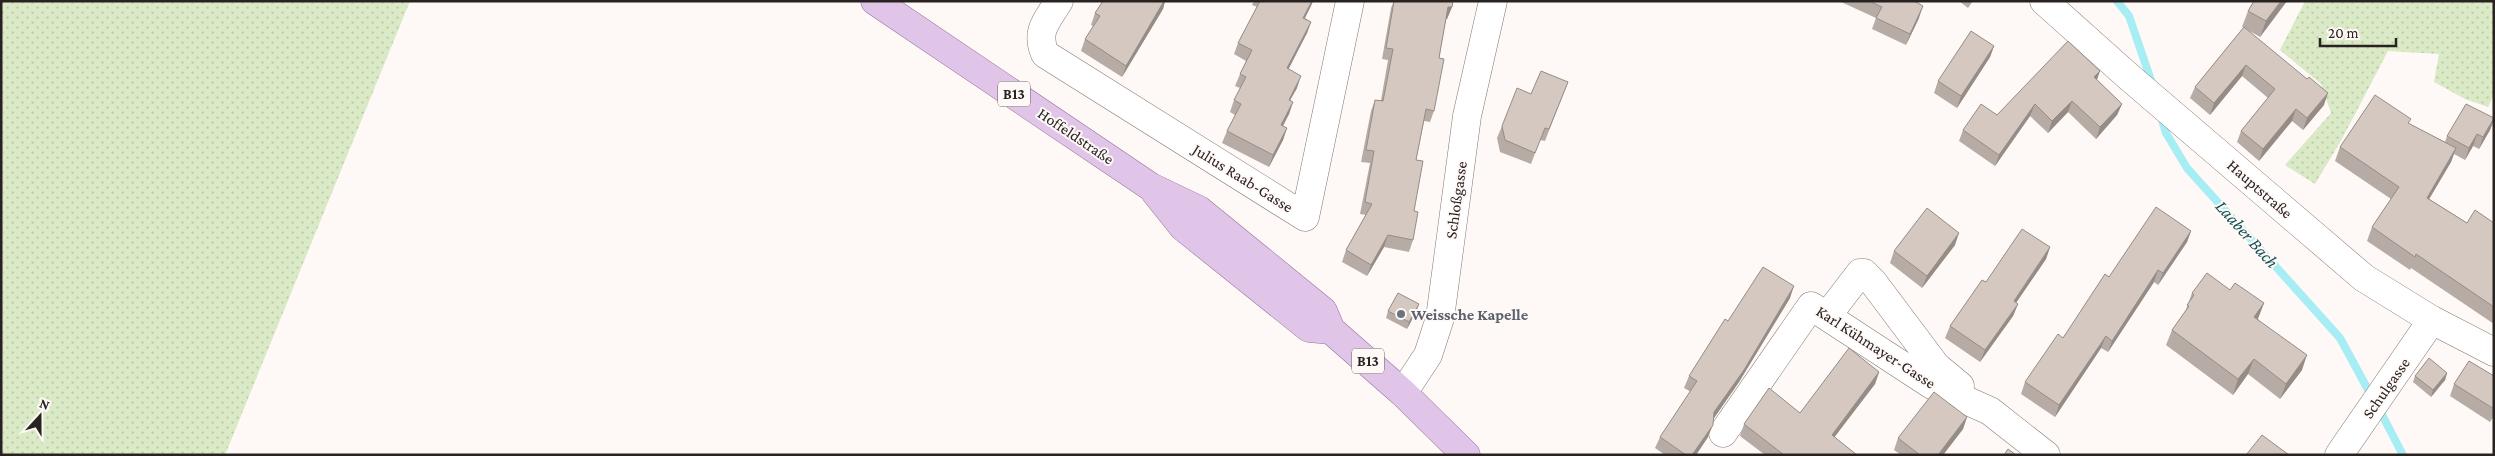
<svg xmlns="http://www.w3.org/2000/svg" width="2495" height="456" viewBox="0 0 2495 456" font-family="'Crimson Pro',serif">
<defs>
<pattern id="green-dots" width="8" height="8" patternUnits="userSpaceOnUse" patternTransform="scale(1.25)"><rect width="8" height="8" fill="#dae9c6"/><path d="M2 2h.1M6 6h.1" fill="none" stroke="#bbc8aa" stroke-width="1.8" stroke-linecap="round"/></pattern>
</defs>
<rect width="100%" height="100%" fill="#fef9f6"/>
<!-- green -->
<g fill="url(#green-dots)">
<path d="M1,1H410L225,455H1Z"/>
<path d="M2305,1H2494V95L2488,107L2465,99L2434,82L2439,54L2388,51L2342,139L2315,184L2285,165L2331,113L2321,84L2280,50Z"/>
</g>
<g fill="none" stroke-linecap="round" stroke-linejoin="round">
<!-- stream -->
<g stroke="#a6edf4" stroke-width="8">
<path d="M2117,1L2129,16L2153,86"/>
<path d="M2161,117L2166,133L2187,168L2340,338L2372,397"/>
<path d="M2379,409L2403,455"/>
</g>
<!-- minor casing -->
<g stroke="#837770" stroke-width="29">
<g id="minor">
<path d="M1059,1C1047,21 1035,31 1045,54L1305,217L1350,1"/>
<path d="M2044,1L2129,77L2364,278L2432,320L2494,352"/>
<path d="M1827,316L1860,273H1864L1873,282L1936,366L1960,386"/>
<path d="M1403,393L1428,355L1440,318L1467,116L1493,1"/>
<path d="M1723,433L1811,306L1932,385L1990,411L2046,455"/>
<path d="M2339,455L2432,320"/>
</g>
</g>
<!-- major casing -->
<g stroke="#927399" stroke-width="29">
<g id="major">
<path d="M875,1L1151,187L1199,210L1323,311L1331,330L1403,393L1466,455"/>
<path d="M1155,192L1183,227L1309,328L1331,330"/>
</g>
</g>
<!-- minor -->
<use href="#minor" stroke="#fff" stroke-width="28"/>
<!-- major -->
<use href="#major" stroke="#e0c5e9" stroke-width="28"/>
</g>
<!-- wall -->
<g fill="#b7aca5">
<path d="M1103,1H1165L1163,9L1122,77L1081,51L1085,39L1093,26L1091,25L1095,13Z"/>
<path d="M1254,1H1313L1305,18L1311,22L1307,33L1288,69L1297,88L1290,100L1293,102L1289,114L1283,126L1287,128L1283,140L1269,167L1222,143L1227,131L1235,115L1230,112L1234,100L1240,88L1235,86L1240,74L1246,61L1234,54L1238,43L1257,7L1252,5Z"/>
<path d="M1394,1H1453L1452,7L1447,19H1446L1439,58L1434,111L1430,122L1424,121L1416,160L1413,240L1409,252L1384,247L1367,276L1342,262L1346,250L1366,215L1360,214L1370,163L1361,162L1371,111L1375,100H1381L1388,60L1382,59L1391,8Z"/>
<path d="M1839,1H1914L1919,18L1906,45L1872,29L1876,18Z"/>
<path d="M1959,1H1973L1968,8Z"/>
<path d="M2287,1L2260,37L2244,28L2324,105L2303,130L2292,121L2259,161L2237,142L2241,131L2268,98L2242,76L2210,115L2190,98L2195,87L2244,27H2242L2248,11Z"/>
<path d="M1994,46L1990,57L1957,108L1934,93L1938,81Z"/>
<path d="M2097,80L2122,104L2117,115L2096,139L2068,112L2048,133L2030,116L1995,166L1959,141L1963,130L1997,115Z"/>
<path d="M1568,82L1545,141L1540,140L1531,164L1500,152L1497,138L1502,126L1531,94Z"/>
<path d="M2494,120L2490,130L2479,149L2473,146L2465,160L2454,154L2451,162L2429,199L2467,223H2494V324L2411,268L2410,270L2367,241L2372,227L2391,199L2335,161L2340,147L2409,124L2445,142L2447,136Z"/>
<path d="M2191,231L2187,242L2158,285L2154,282L2108,352L2101,348L2055,417L2021,394L2025,382L2063,338L2109,277Z"/>
<path d="M1955,245L1922,288L1890,263L1894,251Z"/>
<path d="M2050,247L2046,259L2016,303L2018,304L2013,316L1980,362L1945,338L1950,326L1986,282Z"/>
<path d="M2230,290L2264,303L2258,319L2302,370L2280,399L2248,374L2233,395L2166,345L2172,330L2185,312L2192,293Z"/>
<path d="M1790,298L1739,382L1713,419L1708,437L1696,455H1665L1655,448L1660,437L1691,392L1684,388L1689,376L1728,321Z"/>
<path d="M1417,310L1407,329L1386,318L1388,311Z"/>
<path d="M1879,372L1875,384L1834,437L1857,455H1765L1740,436L1744,424L1800,413Z"/>
<path d="M2447,373L2445,380L2431,397L2413,382L2415,376Z"/>
<path d="M2494,376V416L2490,422L2450,396L2454,384Z"/>
<path d="M1967,417L1963,429L1943,455H1901L1894,450L1898,438Z"/>
</g>
<!-- shaded-wall -->
<g fill="#958c86">
<path d="M1164,1H1165L1163,9L1122,77L1126,66Z"/>
<path d="M1312,1H1313L1311,6L1299,29L1303,18Z"/>
<path d="M2281,1H2287L2260,37L2266,21Z"/>
<path d="M1923,6L1919,18L1906,45L1910,34Z"/>
<path d="M1448,7H1452L1447,19H1444Z"/>
<path d="M1311,22L1307,33L1283,80L1287,68Z"/>
<path d="M1994,46L1990,57L1957,108L1961,96Z"/>
<path d="M2246,65L2242,76L2210,115L2214,103Z"/>
<path d="M2100,71L2096,83L2094,77Z"/>
<path d="M1301,76L1297,88L1284,111L1289,100Z"/>
<path d="M2328,93L2324,105L2303,130L2307,118Z"/>
<path d="M2072,101L2068,112L2048,133L2052,121Z"/>
<path d="M1293,102L1289,114L1277,137L1281,125Z"/>
<path d="M2035,104L2030,116L1995,166L1999,155Z"/>
<path d="M2122,104L2117,115L2096,139L2100,127Z"/>
<path d="M2296,109L2292,121L2259,161L2263,149Z"/>
<path d="M2494,119L2490,130L2479,149L2483,137Z"/>
<path d="M1287,128L1283,140L1269,167L1273,155Z"/>
<path d="M2477,134L2473,146L2465,160L2469,148Z"/>
<path d="M2456,148L2451,162L2422,211L2427,198Z"/>
<path d="M2191,231L2187,242L2158,285L2163,273Z"/>
<path d="M1959,233L1955,245L1922,288L1927,276Z"/>
<path d="M1388,235L1384,247L1367,276L1371,265Z"/>
<path d="M2050,247L2046,259L2009,313L2014,301Z"/>
<path d="M2158,270L2154,282L2108,352L2112,341Z"/>
<path d="M1794,286L1790,298L1739,382L1710,424L1714,412Z"/>
<path d="M2264,303L2258,318L2249,332L2254,317Z"/>
<path d="M1419,304L1417,310L1407,329L1409,322Z"/>
<path d="M2018,304L2013,316L1980,362L1985,350Z"/>
<path d="M2106,336L2101,348L2055,417L2059,405Z"/>
<path d="M2307,355L2302,370L2280,399L2286,384Z"/>
<path d="M2254,359L2248,374L2233,395L2238,379Z"/>
<path d="M1879,372L1875,384L1827,447L1832,435Z"/>
<path d="M2447,373L2445,380L2431,397L2433,390Z"/>
<path d="M1967,417L1963,429L1943,455H1938Z"/>
<path d="M1713,425L1708,437L1696,455H1692Z"/>
</g>
<!-- building -->
<g fill="#d5c8c0" stroke="#958c86">
<path d="M1103,1H1164L1126,66L1085,39L1100,16L1095,13Z"/>
<path d="M1260,1H1312L1303,18L1311,22L1287,68L1301,76L1289,100L1293,102L1281,125L1287,128L1273,155L1227,131L1241,104L1234,100L1246,77L1240,74L1252,50L1238,43Z"/>
<path d="M1394,1H1453L1452,7H1448L1439,58L1444,59L1434,111L1426,109L1416,160L1423,161L1414,211L1418,212L1413,240L1388,235L1371,265L1346,250L1372,204L1365,202L1374,151L1366,150L1375,100L1383,101L1393,49L1386,48Z"/>
<path d="M1869,1H1914L1923,6L1910,34L1876,18L1882,7Z"/>
<path d="M2254,1H2281L2266,21L2248,11Z"/>
<path d="M2244,27L2307,79L2309,77L2328,93L2307,118L2296,109L2263,149L2241,131L2275,89L2246,65L2214,103L2195,87Z"/>
<path d="M1971,31L1994,46L1961,96L1938,81Z"/>
<path d="M2068,41L2100,71L2094,77L2122,104L2100,127L2072,101L2052,121L2035,104L1999,155L1963,130L1981,104L1997,115Z"/>
<path d="M1541,71L1568,82L1549,129L1545,128L1535,153L1505,140L1502,126L1517,88L1531,94Z"/>
<path d="M2375,95L2411,119L2408,123L2456,148L2427,198L2467,223L2475,210L2494,223V307L2416,254L2415,257L2372,227L2399,187L2340,147Z"/>
<path d="M2466,104L2494,118L2483,137L2477,134L2469,148L2447,136Z"/>
<path d="M2156,207L2191,231L2163,273L2158,270L2112,341L2106,336L2059,405L2025,382L2058,334L2063,338L2105,274L2109,277Z"/>
<path d="M1927,208L1959,233L1927,276L1894,251Z"/>
<path d="M2022,229L2050,247L2014,301L2018,304L1985,350L1950,326L1982,280L1986,282Z"/>
<path d="M1763,267L1794,286L1744,370L1714,412L1713,425L1692,455H1686L1660,437L1697,381L1689,376L1725,319L1728,321Z"/>
<path d="M2207,273L2230,290L2235,283L2264,303L2254,317L2307,355L2286,384L2254,359L2238,379L2172,330L2189,306L2187,305L2194,295L2192,293Z"/>
<path d="M1398,293L1419,304L1409,322L1388,311Z"/>
<path d="M1849,348L1879,372L1832,435L1857,455H1784L1744,424L1769,388L1800,413Z"/>
<path d="M2429,358L2447,373L2433,390L2415,376Z"/>
<path d="M2469,361L2494,376V409L2454,384Z"/>
<path d="M1934,392L1967,417L1938,455H1920L1898,438Z"/>
<path d="M2262,435L2289,455H2246Z"/>
<path d="M2008,449L2016,455H2004Z"/>
</g>
<!-- markers -->
<circle fill="#6b7280" stroke="#fef9f6" stroke-width="2" cx="1401" cy="314" r="5"/>
<g text-anchor="middle" dominant-baseline="central" stroke-width="4" stroke-linejoin="round" paint-order="stroke">
<!-- shield labels -->
<g fill="#fef9f6" stroke="#686360" stroke-width="1">
<rect x="998" y="81.5" width="32" height="25" rx="4"/>
<rect x="1352" y="348.5" width="32" height="25" rx="4"/>
</g>
<g font-size="15" font-weight="bold" fill="#282320">
<text x="1014" y="94">B13</text>
<text x="1368" y="361">B13</text>
</g>
<!-- street labels -->
<g font-size="16" fill="#282320" stroke="#fef9f6">
<text transform="translate(1076 136) rotate(34)">Hoffeldstraße</text>
<text transform="translate(1243 178) rotate(32)">Julius Raab-Gasse</text>
<text transform="translate(2260 189) rotate(41)">Hauptstraße</text>
<text transform="translate(1456 200) rotate(-82)">Schloßgasse</text>
<text transform="translate(1876 347) rotate(33)">Karl Kühmayer-Gasse</text>
<text transform="translate(2386 388) rotate(-55)">Schulgasse</text>
</g>
<!-- worship labels -->
<g font-size="16" font-weight="bold" fill="#5b616d" stroke="#fef9f6" text-anchor="start">
<text x="1411" y="314">Weissche Kapelle</text>
</g>
<!-- water labels -->
<g font-size="18" font-style="italic" fill="#0f4e54" stroke="#fef9f6">
<text transform="translate(2247 234) rotate(48)">Laaber Bach</text>
</g>
</g>
<!-- border -->
<rect width="2495" height="456" fill="none" stroke="#282320" stroke-width="5"/>
<!-- north arrow -->
<g transform="translate(40 416) rotate(21)" stroke="#fef9f6" stroke-width="4" paint-order="stroke">
<path d="M0-4L9 19L0 12L-9 19Z" fill="#282320"/>
<text y="-8" font-size="14" font-weight="bold" text-anchor="middle" fill="#282320">N</text>
</g>
<!-- scale -->
<path d="M2320 38v8h76v-8" fill="none" stroke="#282320" stroke-width="2.5"/>
<text x="2328" y="38" font-size="15" fill="#282320" stroke="#fef9f6" stroke-width="4" paint-order="stroke">20 m</text>
</svg>
